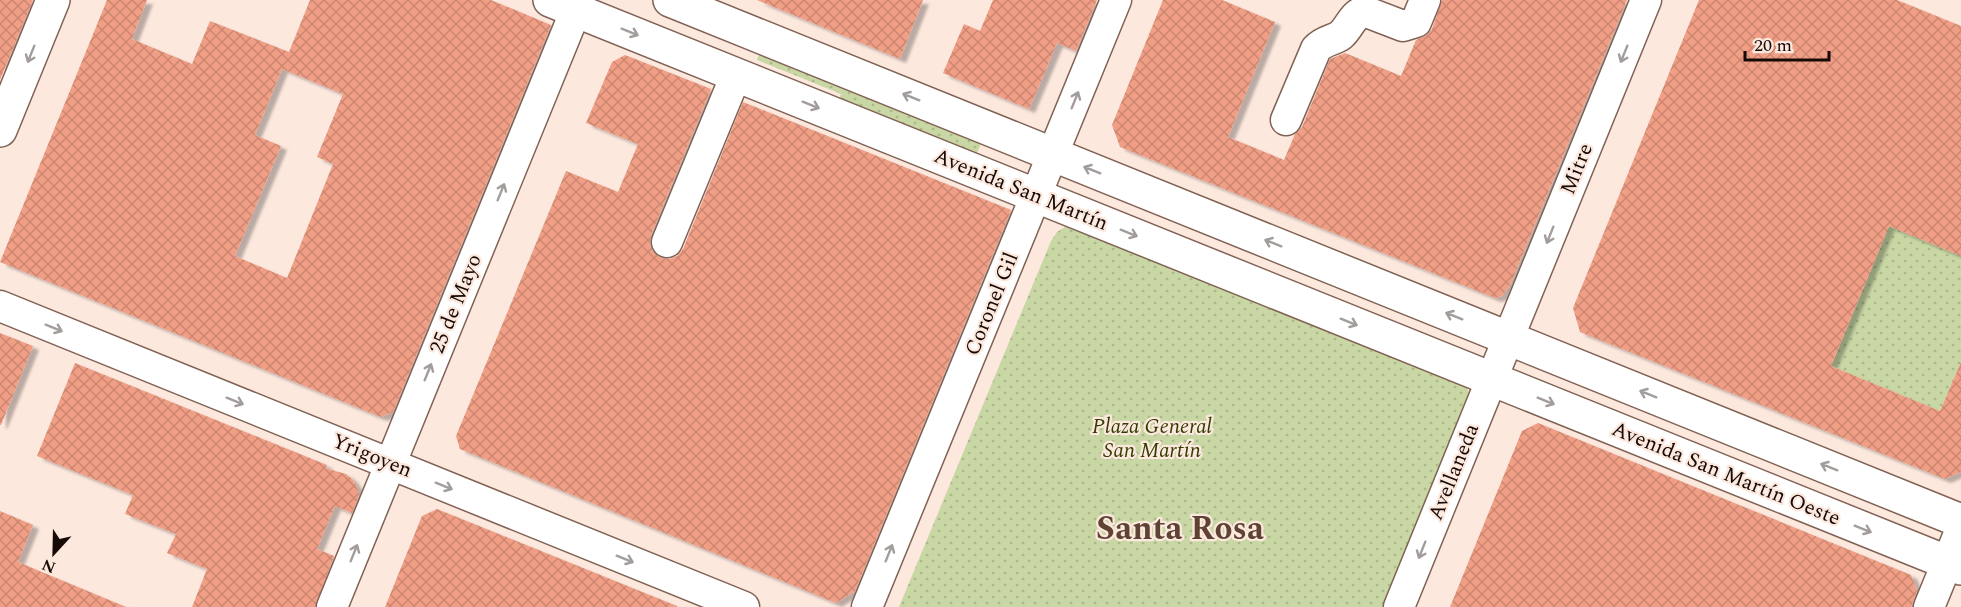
<svg xmlns="http://www.w3.org/2000/svg" width="1961" height="607" viewBox="0 0 1961 607" font-family="Spectral,serif">
<defs>
<pattern id="green-dots" width="8" height="8" patternUnits="userSpaceOnUse" patternTransform="scale(1.5)"><rect width="8" height="8" fill="#c8d7a4"/><path d="M2 2h.1M6 6h.1" fill="none" stroke="#abb78c" stroke-width="1.8" stroke-linecap="round"/></pattern>
<pattern id="building-cross-hatch" width="8" height="8" patternUnits="userSpaceOnUse" patternTransform="scale(1.5)"><rect width="8" height="8" fill="#f09e85"/><path d="M0 0l8 8M0 8l8-8" fill="none" stroke="#cd8771"/></pattern>
<filter id="shadow"><feDropShadow dx="6" dy="4" stdDeviation="1.5" flood-color="#0004"/></filter>
</defs>
<rect width="100%" height="100%" fill="#fde8de"/>
<!-- green -->
<g fill="url(#green-dots)">
<path d="M760,51L982,141L975,158L838,102L841,94L757,60Z"/>
<path d="M1889,226L1961,256V362L1940,411L1831,366Z"/>
<path d="M1065,227H1075L1463,382L1472,397L1390,607H899L1051,241L1057,232Z"/>
</g>
<!-- building -->
<g fill="url(#building-cross-hatch)" fill-rule="evenodd" filter="url(#shadow)">
<path d="M0,0H33L0,80Z"/>
<path d="M107,0H147L132,39L192,64L210,21L289,52L310,0H491L551,25L393,412L381,417L0,262ZM282,69L343,94L317,157L333,164L287,278L235,256L281,146L255,135Z"/>
<path d="M757,0H923L900,59Z"/>
<path d="M993,0H1097L1076,51L1057,43L1029,109L943,73L964,24L980,31Z"/>
<path d="M1163,0H1222L1275,22L1228,137L1284,160L1295,134L1302,127L1330,59L1345,53L1401,76L1416,40L1427,35L1432,29L1442,0H1627L1510,285L1502,296L1495,298L1120,147L1112,125Z"/>
<path d="M1699,0H1897L1961,26V256L1889,226L1831,366L1940,411L1961,362V472L1945,479L1580,332L1573,308Z"/>
<path d="M625,55L711,89L651,235L650,244L653,252L661,258L670,259L677,256L683,249L743,102L1011,210L855,591L836,603L460,449L456,436L566,171L618,192L638,144L586,123L612,62Z"/>
<path d="M0,333L33,346L1,425H0Z"/>
<path d="M75,363L327,465L325,468L346,474L352,479L357,487L359,495L352,513L335,506L317,549L334,556L315,607H192L207,569L167,553L176,534L125,514L133,495L37,456Z"/>
<path d="M1538,423L1911,575L1917,591L1911,607H1450L1522,431Z"/>
<path d="M437,509L677,606V607H385L422,516Z"/>
<path d="M0,511L33,525L18,562L126,607H0Z"/>
</g>
<g fill="none" stroke-linecap="round" stroke-linejoin="round">
<!-- minor casing -->
<g stroke="#806254" stroke-width="33">
<g id="minor">
<path d="M1286,120L1316,49C1324,40 1333,41 1341,35C1350,27 1352,15 1364,11L1403,26L1416,22L1425,0"/>
<path d="M667,242L736,75"/>
<path d="M0,306L744,607"/>
<path d="M332,607L580,0"/>
<path d="M867,607L1116,0"/>
<path d="M1399,607L1646,0"/>
<path d="M1929,607L1961,529"/>
</g>
</g>
<!-- major casing -->
<g stroke="#806254" stroke-width="36">
<g id="major">
<path d="M550,0L1961,568"/>
<path d="M670,0L1961,521"/>
<path d="M0,130L53,0"/>
</g>
</g>
<!-- minor -->
<use href="#minor" stroke="#fff" stroke-width="30"/>
<!-- major -->
<use href="#major" stroke="#fff" stroke-width="33"/>
</g>
<!-- one-way arrows -->
<defs><path id="oneway-shaft" d="M-6 0H5M1.5-3L5.5 0L1.5 3" fill="none" stroke-width="1.6" stroke-linecap="round" stroke-linejoin="round" transform="scale(1.5)"/></defs>
<g stroke="#a29d9b">
<use href="#oneway-shaft" transform="translate(630 32) rotate(22)"/>
<use href="#oneway-shaft" transform="translate(31 54) rotate(112)"/>
<use href="#oneway-shaft" transform="translate(1624 54) rotate(112)"/>
<use href="#oneway-shaft" transform="translate(911 97) rotate(-158)"/>
<use href="#oneway-shaft" transform="translate(1075 100) rotate(-68)"/>
<use href="#oneway-shaft" transform="translate(811 105) rotate(22)"/>
<use href="#oneway-shaft" transform="translate(1092 170) rotate(-158)"/>
<use href="#oneway-shaft" transform="translate(501 192) rotate(-68)"/>
<use href="#oneway-shaft" transform="translate(1129 233) rotate(22)"/>
<use href="#oneway-shaft" transform="translate(1550 235) rotate(112)"/>
<use href="#oneway-shaft" transform="translate(1273 243) rotate(-158)"/>
<use href="#oneway-shaft" transform="translate(1454 316) rotate(-158)"/>
<use href="#oneway-shaft" transform="translate(1349 322) rotate(22)"/>
<use href="#oneway-shaft" transform="translate(54 328) rotate(22)"/>
<use href="#oneway-shaft" transform="translate(428 372) rotate(-68)"/>
<use href="#oneway-shaft" transform="translate(1648 394) rotate(-158)"/>
<use href="#oneway-shaft" transform="translate(235 401) rotate(22)"/>
<use href="#oneway-shaft" transform="translate(1546 401) rotate(22)"/>
<use href="#oneway-shaft" transform="translate(1829 467) rotate(-158)"/>
<use href="#oneway-shaft" transform="translate(444 486) rotate(22)"/>
<use href="#oneway-shaft" transform="translate(1863 529) rotate(22)"/>
<use href="#oneway-shaft" transform="translate(1422 550) rotate(112)"/>
<use href="#oneway-shaft" transform="translate(354 553) rotate(-68)"/>
<use href="#oneway-shaft" transform="translate(889 553) rotate(-68)"/>
<use href="#oneway-shaft" transform="translate(625 559) rotate(22)"/>
</g>
<g text-anchor="middle" dominant-baseline="central" stroke-width="4.5" stroke-linejoin="round" paint-order="stroke">
<!-- street labels -->
<g font-size="21" fill="#160a06" stroke="#fde8de">
<text transform="translate(1577 169) rotate(-68)">Mitre</text>
<text transform="translate(1021 190) rotate(22)">Avenida San Martín</text>
<text transform="translate(456 304) rotate(-68)">25 de Mayo</text>
<text transform="translate(992 304) rotate(-68)">Coronel Gil</text>
<text transform="translate(372 456) rotate(22)">Yrigoyen</text>
<text transform="translate(1454 472) rotate(-68)">Avellaneda</text>
<text transform="translate(1726 474) rotate(22)">Avenida San Martín Oeste</text>
</g>
<!-- park labels -->
<g font-size="21" font-style="italic" fill="#313d00" stroke="#fde8de">
<text x="1152" y="427">Plaza General<tspan x="1152" dy="24">San Martín</tspan></text>
</g>
<!-- town labels -->
<g font-size="33" font-weight="bold" fill="#5e4335" stroke="#fde8de">
<text x="1180" y="529">Santa Rosa</text>
</g>
</g>
<!-- north arrow -->
<g transform="translate(54 553) rotate(202)" stroke="#fde8de" stroke-width="4.5" paint-order="stroke">
<path d="M0-4.5L10 22L0 15L-10 22Z" fill="#160a06"/>
<text y="-9" font-size="16" font-weight="bold" text-anchor="middle" fill="#160a06">N</text>
</g>
<!-- scale -->
<path d="M1745 51v9h84v-9" fill="none" stroke="#160a06" stroke-width="3"/>
<text x="1754" y="51" font-size="18" fill="#160a06" stroke="#fde8de" stroke-width="4.5" paint-order="stroke">20 m</text>
</svg>
